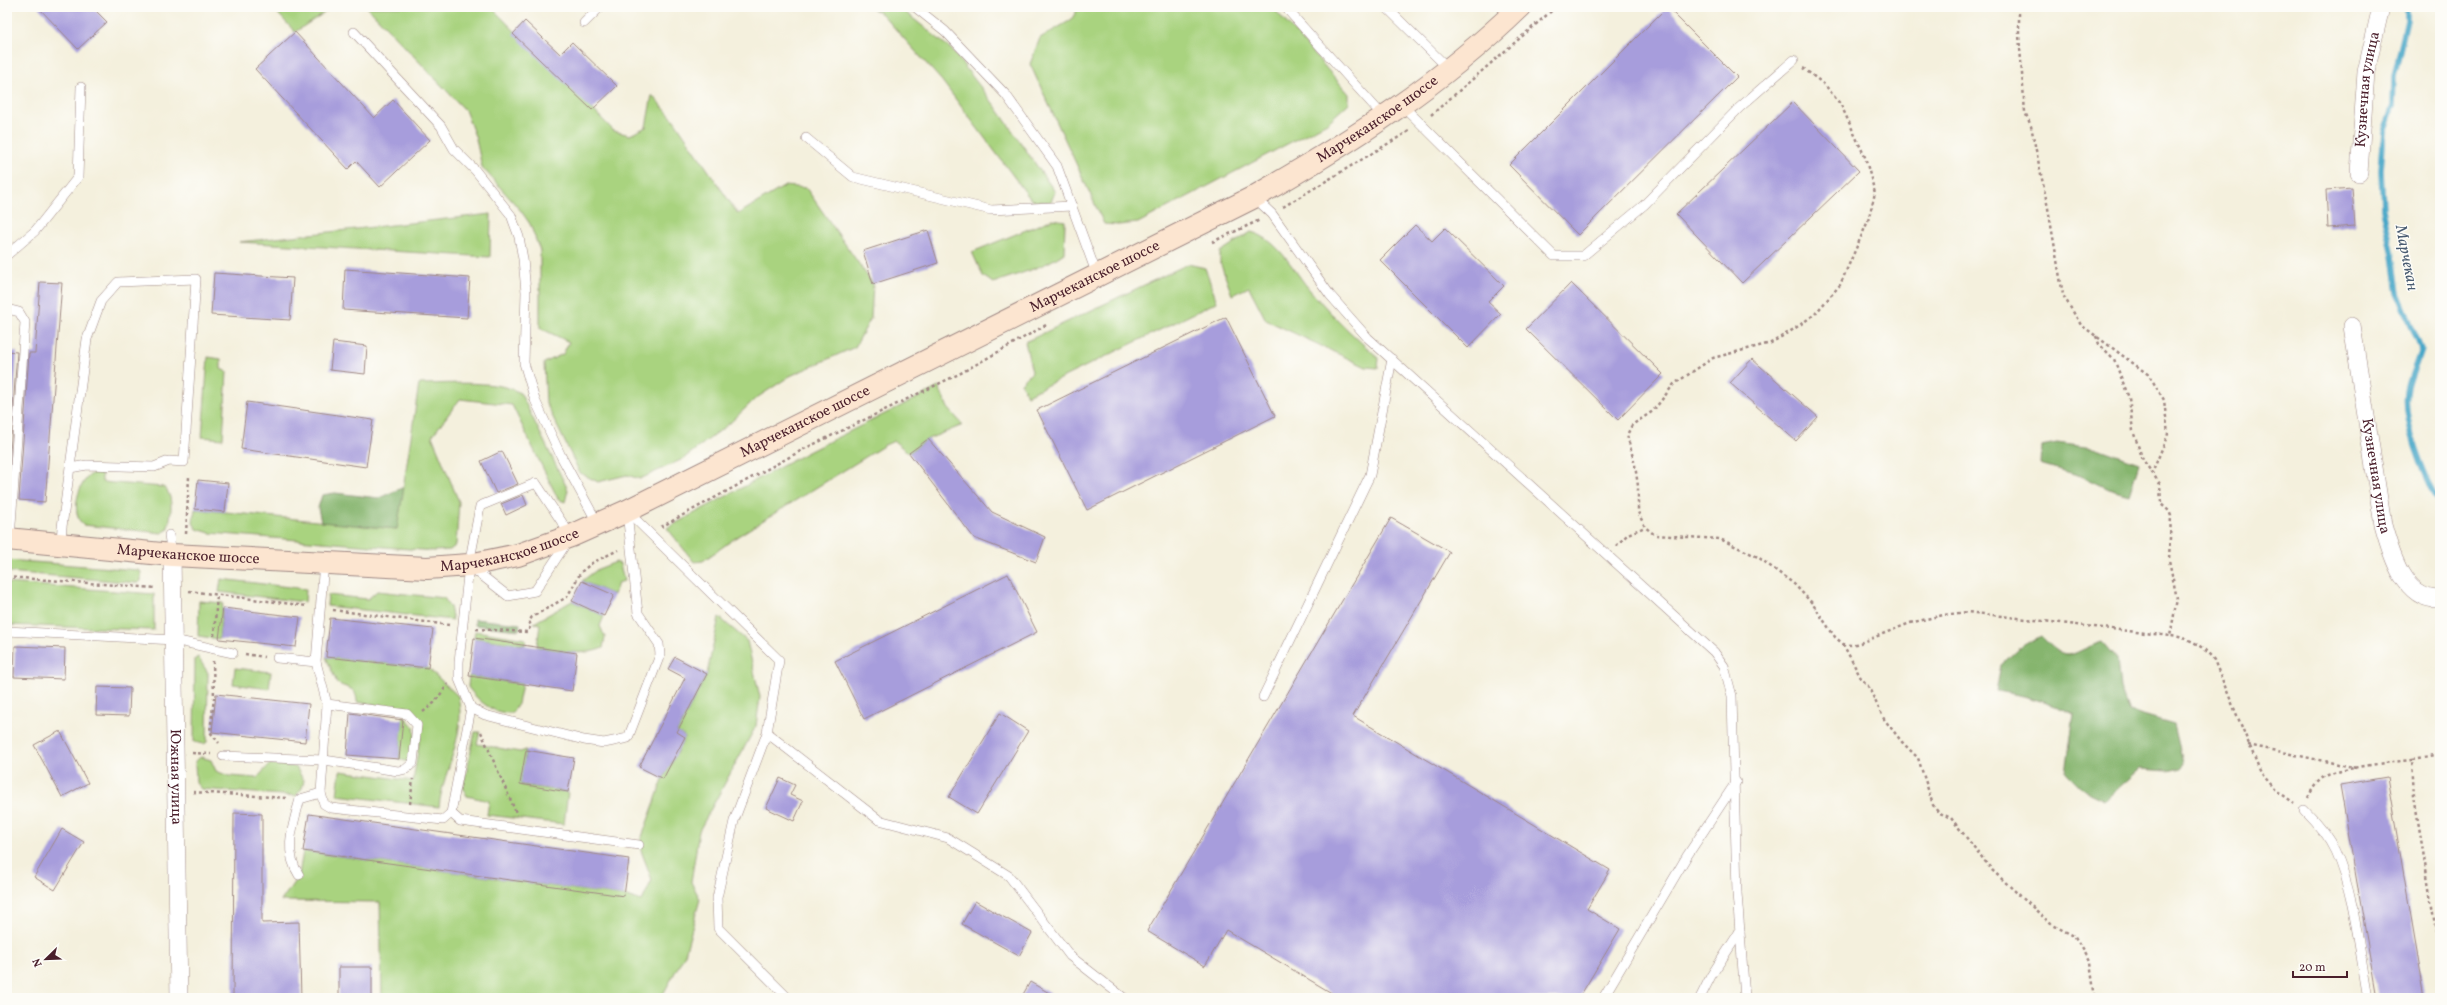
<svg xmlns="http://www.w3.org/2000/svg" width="2447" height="1005" viewBox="0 0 2447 1005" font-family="Vollkorn,serif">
<rect width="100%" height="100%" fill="#fdfcf7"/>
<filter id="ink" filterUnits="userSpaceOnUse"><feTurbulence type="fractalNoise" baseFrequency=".025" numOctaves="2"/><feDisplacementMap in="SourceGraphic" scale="8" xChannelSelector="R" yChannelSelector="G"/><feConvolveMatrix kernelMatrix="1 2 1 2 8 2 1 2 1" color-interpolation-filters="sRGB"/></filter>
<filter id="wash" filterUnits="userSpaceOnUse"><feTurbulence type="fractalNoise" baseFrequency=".012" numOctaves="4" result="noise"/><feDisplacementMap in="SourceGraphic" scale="16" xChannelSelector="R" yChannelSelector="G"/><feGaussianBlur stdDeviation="0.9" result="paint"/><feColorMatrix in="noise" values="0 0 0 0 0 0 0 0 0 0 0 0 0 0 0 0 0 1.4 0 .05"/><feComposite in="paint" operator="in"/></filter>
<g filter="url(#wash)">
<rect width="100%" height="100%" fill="#f4f0dd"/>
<!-- green -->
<g fill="#a9d37f" stroke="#7a7955">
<path d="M272,7H333L295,32Z"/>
<path d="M367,7H491L614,131L630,135L646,127L652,95L674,120L738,214L785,186L806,188L873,284L871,318L855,347L790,376L755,399L730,423L683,459L640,479L627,475L598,482L580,473L546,403L544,363L563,354L569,342L540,328V251L530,224L521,211L482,167L476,139L465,110Z"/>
<path d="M870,7H899L951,49L996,107L1055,192L1051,202L1032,201L942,81L882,14Z"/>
<path d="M1079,7H1269L1277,12L1349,94V103L1327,123L1138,223L1118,225L1104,224L1030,64L1040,38L1071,20Z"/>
<path d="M491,214L490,257L239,242Z"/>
<path d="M1053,219L1065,221L1064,253C1044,268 1017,274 993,283L983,276L972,252Z"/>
<path d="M1251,232C1280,239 1296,276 1315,296C1335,318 1356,339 1379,358L1378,368L1366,367L1266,320L1249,287L1232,295L1220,262V252Z"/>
<path d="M1188,264L1205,268L1217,302L1027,395L1021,383L1032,372L1025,342Z"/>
<path d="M208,357L221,359V369L227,372L223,439L202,437Z"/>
<path d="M419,384C444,384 503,379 521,394L568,490L565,502L558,499L512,405L460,399L432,436L459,502L456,545L450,550L434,551L210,533L197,529L193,523L195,509L397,529Z"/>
<path d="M939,387L948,408L963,425L928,439L909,453L894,441L885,445L738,536L703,561L694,562L667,528L810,451Z"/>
<path d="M93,473L102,474V482L163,487C175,494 171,519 167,530L162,533L83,525C70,513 78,481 93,473Z"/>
<path d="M7,560L138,570L141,572V581L138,583L7,572Z"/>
<path d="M616,562L620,564L624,581L618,583L614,595L582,581L598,569Z"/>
<path d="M221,579L306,589L305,602L219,592Z"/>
<path d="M7,583L154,594V630L7,625Z"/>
<path d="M377,591L444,598L450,607L453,620L327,606L328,595L368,599Z"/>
<path d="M199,601L223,603L219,639L198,636Z"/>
<path d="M572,601L604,616L600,626L605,637L603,648C582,657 559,650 537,647L540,624L534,623Z"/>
<path d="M719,617L747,641L760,697L756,726L699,831L691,882L700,899L685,954L661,998H382L380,902L281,901L299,875L303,851L624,896L642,901L652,880L639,845L663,779L685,737L677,732L707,674Z"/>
<path d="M475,631L526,639L525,645L474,638Z"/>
<path d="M198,657L208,673L207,742L204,744L194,742L195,659Z"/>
<path d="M326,657L428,668L458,696C467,736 443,769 439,807L337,795L340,771L413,781L422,726L419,718L408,710L357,702C356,686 349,690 337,683Z"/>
<path d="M235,668L271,672L269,689L233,684Z"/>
<path d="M469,676L522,684L518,704L512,713C493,714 479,702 468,687Z"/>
<path d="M403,715L414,727L415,735L408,762L399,759Z"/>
<path d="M475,732H480L477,744L520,752L526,750L521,785L568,792L564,824L487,815L489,801L467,796L463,788Z"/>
<path d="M201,757L211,760L216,771L229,776L257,778L270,764L296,767L304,781L302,788L296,796L201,789L196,783L195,761Z"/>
</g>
<!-- forest -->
<g fill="#86b56e" stroke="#686a4c">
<path d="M2057,443L2100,449L2139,463L2129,495L2108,489L2081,476L2040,464L2041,446Z"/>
<path d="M404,487L397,529L321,522L318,508L322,495L335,493L379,498Z"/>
<path d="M475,619L520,624L519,630L475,625Z"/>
<path d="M2041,636C2071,667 2067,653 2102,642L2117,659L2120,688L2129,712L2174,725L2183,762L2181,768L2168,771L2140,769L2105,800L2084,790L2066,772L2074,714C2048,702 2024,695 1996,691L2001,665L2018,649Z"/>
</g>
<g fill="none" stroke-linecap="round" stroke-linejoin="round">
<!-- stream -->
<g stroke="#49a7c8" stroke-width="5.5">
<path d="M2407,7V20L2394,77L2393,106L2384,132L2381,170L2383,209L2393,255L2398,293L2421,349C2417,362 2411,375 2408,387C2400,420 2425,476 2440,505"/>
<path d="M2440,845L2438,848L2440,868"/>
</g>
</g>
<g id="blocks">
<!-- building -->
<g fill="#a79ddc">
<path d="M38,7H92L107,22L78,49Z"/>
<path d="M1667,7L1737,77L1578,235L1509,165Z"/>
<path d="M525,21L560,54L572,42L617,86L592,110L513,34Z"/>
<path d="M295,32L374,118L393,100L430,140L380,187L356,161L348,169L255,69Z"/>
<path d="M1793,102L1859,171L1742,283L1676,214Z"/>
<path d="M2352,188L2355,226L2328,228L2326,190Z"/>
<path d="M1415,225L1432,241L1445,228L1504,286L1488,302L1501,314L1468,348L1380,260Z"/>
<path d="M928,230L938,263L873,284L863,251Z"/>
<path d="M345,269L470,278L467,318L343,310Z"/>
<path d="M214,273L293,278L290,320L211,315Z"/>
<path d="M40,282L62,283L45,502L19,500L29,353H35Z"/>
<path d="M1571,283L1663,374L1618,420L1526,329Z"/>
<path d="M1226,317L1275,416L1087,510L1037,410Z"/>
<path d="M333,342L367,346L365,374L330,370Z"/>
<path d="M7,351L17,352L7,495Z"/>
<path d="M1752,359L1818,417L1796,441L1730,383Z"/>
<path d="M247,402L373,420L366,467L241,449Z"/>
<path d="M928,439L992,512L1045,537L1036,562L974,538L909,453Z"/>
<path d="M502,451L518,484L496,493L481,461Z"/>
<path d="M198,480L228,483L225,512L195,509Z"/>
<path d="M523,495L527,505L506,515L501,504Z"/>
<path d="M1391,518L1450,552L1353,716L1610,870L1587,909L1620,929L1579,998H1340L1226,930L1205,966L1147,931Z"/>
<path d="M1008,574L1037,632L864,719L835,661Z"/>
<path d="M582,581L614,595L604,616L572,601Z"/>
<path d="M223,608L300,617L296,647L219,639Z"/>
<path d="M330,618L433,629L428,668L326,657Z"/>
<path d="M474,638L577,653L572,691L469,676Z"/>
<path d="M15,646L65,648L64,679L14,677Z"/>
<path d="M675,657L707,674L677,732L685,737L663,779L639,767L685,678L668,669Z"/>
<path d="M97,687L130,688L129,716L96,715Z"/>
<path d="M216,694L309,704L305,742L212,732Z"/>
<path d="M350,713L403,720L399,759L347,755Z"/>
<path d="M1000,713L1028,731L977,814L949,797Z"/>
<path d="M60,731L88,783L62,797L34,745Z"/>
<path d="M526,750L574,758L568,792L520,784Z"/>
<path d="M2387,777L2425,998H2377L2340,785Z"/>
<path d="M780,778L795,785L790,795L803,801L794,821L766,808Z"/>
<path d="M234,813L262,814V923L299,922L301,998H233Z"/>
<path d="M309,814L629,859L624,896L303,851Z"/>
<path d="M62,829L84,842L55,890L34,877Z"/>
<path d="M975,901L1032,933L1019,956L962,924Z"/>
<rect x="339" y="967" width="33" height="31"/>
<path d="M1030,982L1058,998H1021Z"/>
</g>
</g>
</g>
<g filter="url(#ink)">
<use href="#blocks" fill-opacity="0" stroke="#9f8884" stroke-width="1"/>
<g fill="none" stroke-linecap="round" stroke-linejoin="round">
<!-- lane casing -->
<g stroke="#9f8884" stroke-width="10">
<g id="lane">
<path d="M915,7L945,31L1006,95L1057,166L1097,275"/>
<path d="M1285,7L1384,117"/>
<path d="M1386,7L1449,69"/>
<path d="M584,23L600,7"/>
<path d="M354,32L441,126L454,149L475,170L511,215L519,237L523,259L526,292L524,363L535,400L561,456L598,524"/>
<path d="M1402,105L1554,256H1583L1644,205L1739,108L1794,60"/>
<path d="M806,138L853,177L991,210L1072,206"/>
<path d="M1254,197L1272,214L1330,295L1368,338L1714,652L1724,666L1732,696L1737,893L1745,998"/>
<path d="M7,255L35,231L78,177L81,87"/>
<path d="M7,309L19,312L25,322L10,539"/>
<path d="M628,512L779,660L767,733L734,821L717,898L718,928L788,998"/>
<path d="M169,535L172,555"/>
<path d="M61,544L62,527L87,339L101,301L118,282L196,279L184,462L169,461L154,467L87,465L70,468"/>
<path d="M324,562L316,662L327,704L321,793L324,804L331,808L443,820L451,813L471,708L485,715L584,740L604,743L628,738L660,655L659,644L638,613L627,512"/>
<path d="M7,631L174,640L233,653"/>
<path d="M277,658L316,662"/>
<path d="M1263,697L1370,475L1392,359"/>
<path d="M471,708L459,679V662L469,565L480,506L536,483L571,536L535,591L508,596L471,567"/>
<path d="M767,733L879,820L948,838L1009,876L1070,956L1124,998"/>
<path d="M223,756L324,760L398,771L406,769L413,763L417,725L407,714L327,704"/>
<path d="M2304,810C2316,822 2328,836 2335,851C2355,896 2359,950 2368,998"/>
<path d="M451,813L460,821L639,845"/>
<path d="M299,875C283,851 293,825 300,799L321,793"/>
<path d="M1603,998L1687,856L1736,782"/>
<path d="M1700,998L1711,976L1740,931"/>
</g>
</g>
<!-- street casing -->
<g stroke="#9f8884" stroke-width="18">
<g id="street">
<path id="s1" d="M2359,173L2366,72L2381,7"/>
<path id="s2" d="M2352,326L2383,525C2391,554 2404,601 2440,599"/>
<path id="s3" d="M172,555L179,998"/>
</g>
</g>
<!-- secondary casing -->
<g stroke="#9f8884" stroke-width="24">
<g id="secondary">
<path id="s4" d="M7,539L172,555L427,568L469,565L518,555L571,536L627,511L1254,197C1349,143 1441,84 1520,7"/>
</g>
</g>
<!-- path -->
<g stroke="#9f8884" stroke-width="2.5" stroke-dasharray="3 3" stroke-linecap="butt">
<path d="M2019,7V35L2025,112L2031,126L2048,208L2063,295L2081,325L2149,375L2164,400L2168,434L2153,471"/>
<path d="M1803,68L1825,85L1841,105L1865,157L1875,193L1868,221L1840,285L1815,314L1794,329L1771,343L1713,358L1674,384L1653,411L1632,425L1627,435L1635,465L1638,486V512L1645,527L1655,535L1720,539L1758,557L1794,584L1812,603L1835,637L1843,644L1851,645L1860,643L1910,623L1943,615L1967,612L2179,637C2193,640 2205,648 2214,660L2261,773L2276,790L2294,803"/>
<path d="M1431,115L1556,7"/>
<path d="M1283,207L1409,131"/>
<path d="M1212,242L1260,220"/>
<path d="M2096,336L2099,344L2114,359L2129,398L2133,431L2143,460L2160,484L2161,504L2169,511L2171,516L2169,560L2177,599L2170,636"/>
<path d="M661,527L806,448L959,374L1046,325"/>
<path d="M186,534L189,477"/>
<path d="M1616,546L1628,534L1645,527"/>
<path d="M7,577L156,588"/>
<path d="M189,591L307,606"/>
<path d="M333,610L449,625"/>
<path d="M476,629L527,632L531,626L529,621L532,617L567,597L581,572L592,563L618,550"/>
<path d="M214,636L217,595"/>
<path d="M1843,644L1861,678L1868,686L1884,719L1902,742L1918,758L1933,805L1938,812L1951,818L1992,870L2051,924L2074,936L2090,963L2095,998"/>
<path d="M245,654L264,657"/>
<path d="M213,661L214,698L210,732L219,743"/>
<path d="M423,712L434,703L448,684"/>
<path d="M481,732L517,815"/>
<path d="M2248,745L2357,768"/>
<path d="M192,753L211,754"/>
<path d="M2412,760L2440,755"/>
<path d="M193,792L287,798"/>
<path d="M2308,798C2312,789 2318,779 2328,775C2349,767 2389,762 2412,760L2414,796L2440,956"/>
<path d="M410,804L413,779"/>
</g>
<!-- lane -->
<use href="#lane" stroke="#fff" stroke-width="9"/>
<!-- street -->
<use href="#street" stroke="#fff" stroke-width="17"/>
<!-- secondary -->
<use href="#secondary" stroke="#fce5d0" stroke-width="22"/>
</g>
</g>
<g text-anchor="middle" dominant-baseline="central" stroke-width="3" stroke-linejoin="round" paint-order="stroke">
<!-- street labels -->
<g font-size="15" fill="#4a1f2b" stroke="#fdfcf7">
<text stroke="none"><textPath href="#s1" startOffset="84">Кузнечная улица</textPath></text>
<text stroke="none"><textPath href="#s4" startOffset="1478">Марчеканское шоссе</textPath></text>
<text stroke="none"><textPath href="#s4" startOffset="1154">Марчеканское шоссе</textPath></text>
<text stroke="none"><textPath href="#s4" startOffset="830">Марчеканское шоссе</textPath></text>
<text stroke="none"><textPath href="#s2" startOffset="152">Кузнечная улица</textPath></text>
<text stroke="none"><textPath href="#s4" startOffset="506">Марчеканское шоссе</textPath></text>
<text stroke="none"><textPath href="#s4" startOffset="182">Марчеканское шоссе</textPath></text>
<text stroke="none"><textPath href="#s3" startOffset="222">Южная улица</textPath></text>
</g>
<!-- water labels -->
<g font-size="16" font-style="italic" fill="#4a5c72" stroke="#fdfcf7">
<text transform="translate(2406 258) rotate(79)">Марчекан</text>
</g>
</g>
<!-- margin -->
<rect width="2447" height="1005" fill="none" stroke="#fdfcf7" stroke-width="24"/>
<!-- north arrow -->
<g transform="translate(46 959) rotate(247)" stroke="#fdfcf7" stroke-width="3" paint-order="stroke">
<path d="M0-3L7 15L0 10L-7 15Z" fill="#4a1f2b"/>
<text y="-6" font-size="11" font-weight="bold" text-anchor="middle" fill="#4a1f2b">N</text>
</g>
<!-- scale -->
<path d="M2293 971v6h54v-6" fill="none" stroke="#4a1f2b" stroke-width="2"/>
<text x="2299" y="971" font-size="12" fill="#4a1f2b" stroke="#fdfcf7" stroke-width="3" paint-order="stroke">20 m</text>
</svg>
